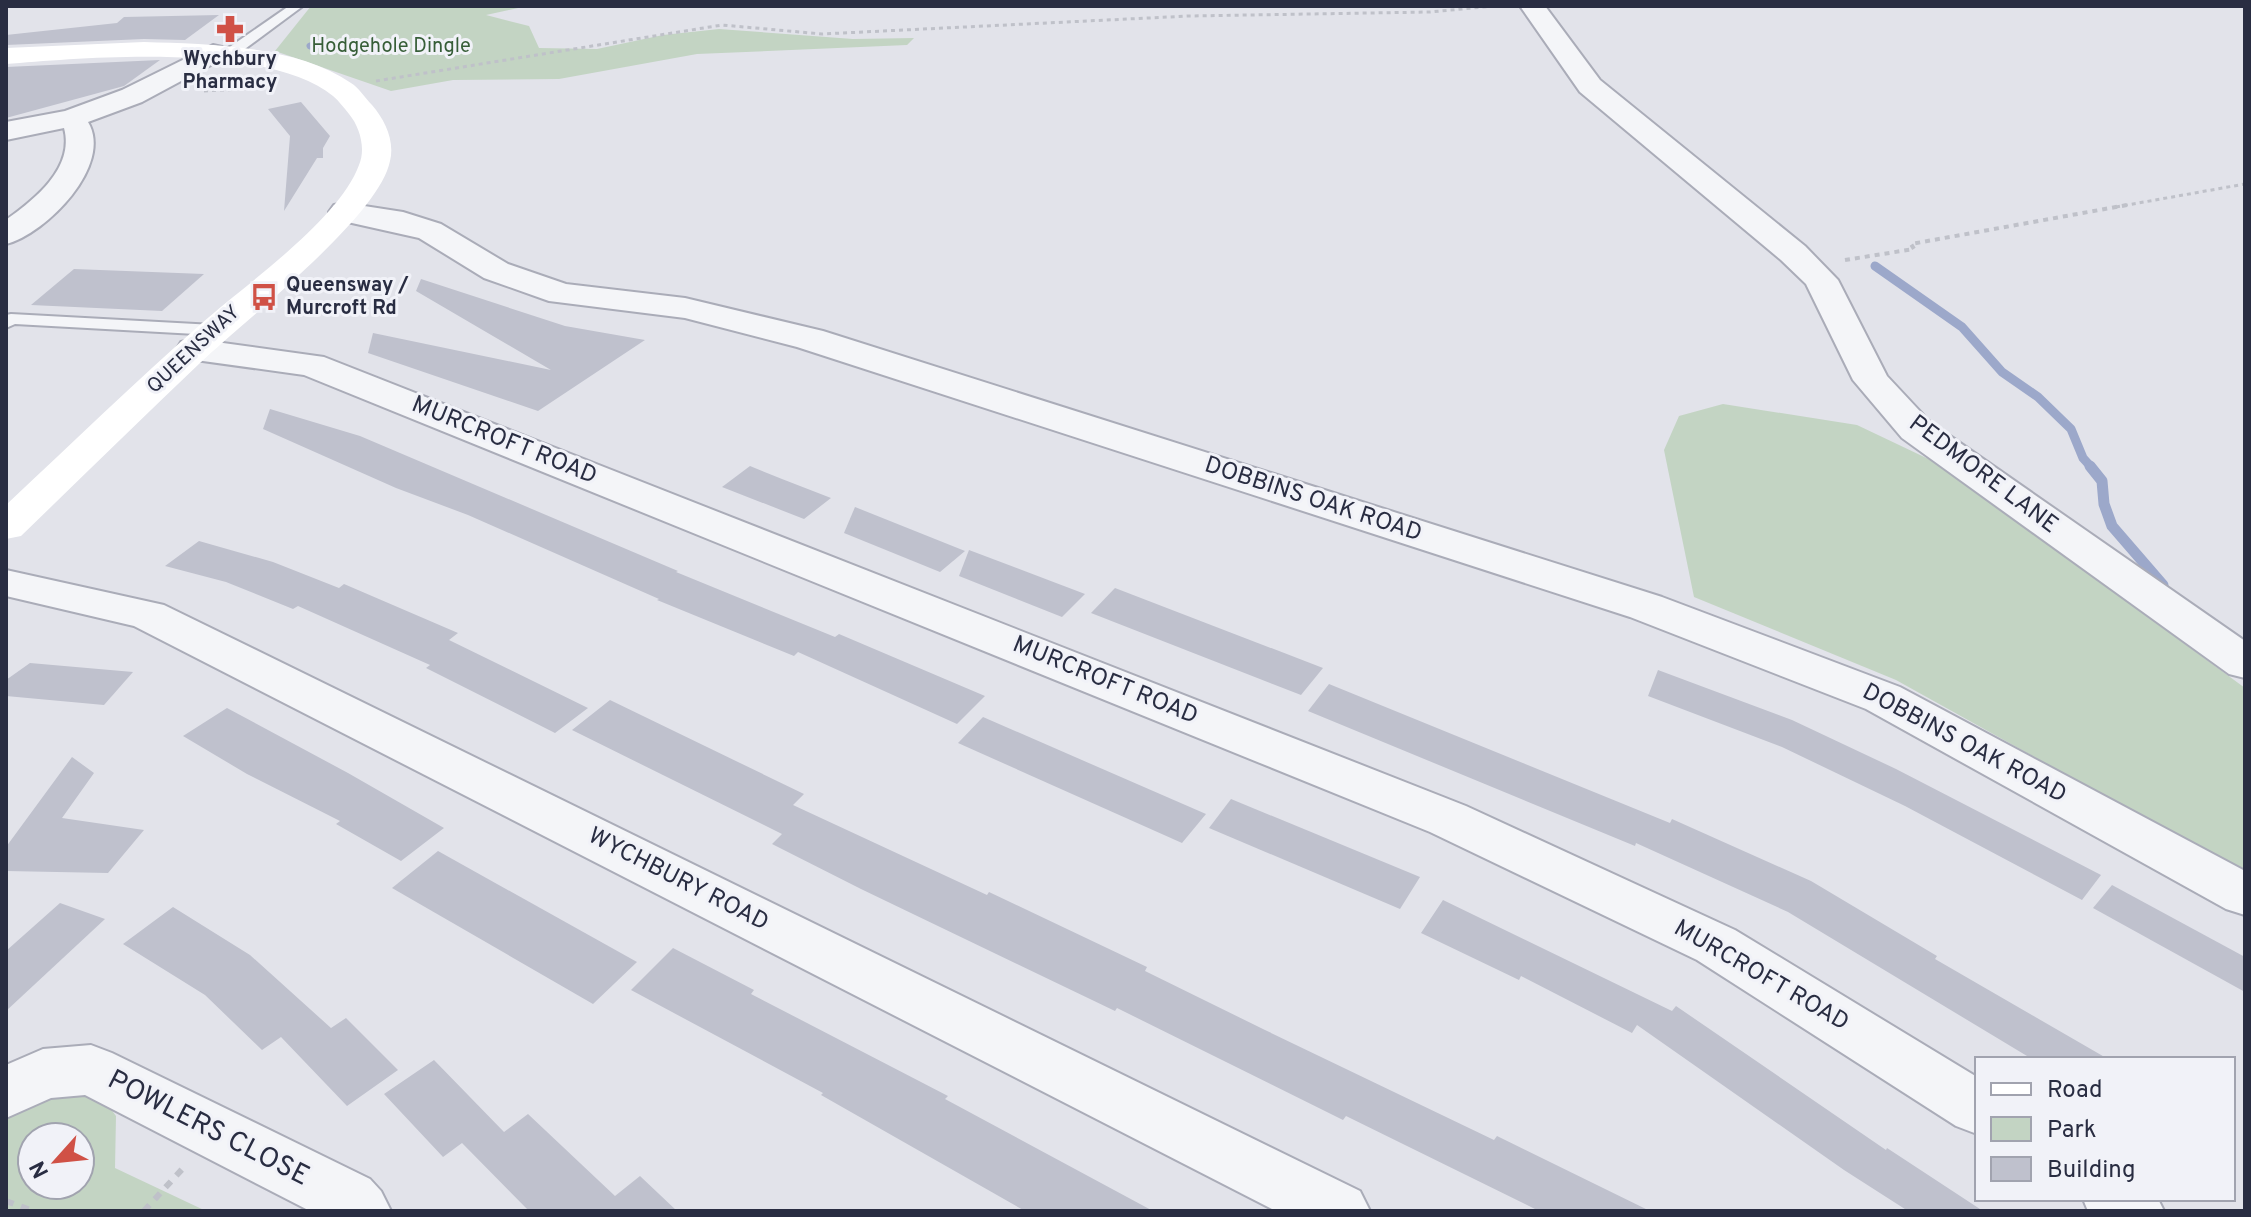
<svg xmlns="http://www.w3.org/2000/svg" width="2251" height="1217" viewBox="0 0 2251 1217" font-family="Overpass,sans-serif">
<rect width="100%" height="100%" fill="#e2e3ea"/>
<!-- green -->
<g fill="#c3d4c3" fill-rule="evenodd">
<path d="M311,6H527L486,15L529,26L539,48L597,49L663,35L719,29L853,39L914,38L907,45L697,54L559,79L453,80L391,91L275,51Z"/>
<path d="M1723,404L1857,425L1939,464L2245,688V874L1896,680L1694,597L1664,450L1679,416Z"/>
<path d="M99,1093L116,1116L115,1168L206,1211H6V1116L59,1095ZM32,1137H80V1185H32Z"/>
</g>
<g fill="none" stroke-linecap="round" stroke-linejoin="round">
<!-- stream-far2 -->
<path stroke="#9ca8ca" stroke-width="7" d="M310,46L322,42"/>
<!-- stream-far1 -->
<path stroke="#9ca8ca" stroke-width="9" d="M1875,266L1962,327L2002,372L2038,397L2071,429L2083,458L2092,468"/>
<!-- stream -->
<path stroke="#9ca8ca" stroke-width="11" d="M2090,466L2102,481L2104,504L2112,526L2163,585"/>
</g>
<!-- building -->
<g fill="#bfc1cd">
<path d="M219,15L185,40L144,39L6,45V35L117,23L124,17Z"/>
<path d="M160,60L124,86L6,118V67Z"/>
<path d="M301,102L330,136L323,148V158H317L284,211L290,136L268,109Z"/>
<path d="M74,269L204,274L162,311L31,305Z"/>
<path d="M421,279L565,326L645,340L538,411L368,353L373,333L551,370L416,291Z"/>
<path d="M270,409L360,436L678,571L676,572L835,637L839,634L985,696L957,724L798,652L794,656L657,600L659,599L468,515L396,488L263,429Z"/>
<path d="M750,466L782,479L831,498L804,519L722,487Z"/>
<path d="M855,507L965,551L940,572L844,533Z"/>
<path d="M199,541L273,562L339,588L344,584L458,633L449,640L588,708L555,733L426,668L430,665L298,606L293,609L226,582L165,566Z"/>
<path d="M969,550L1085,594L1062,617L959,576Z"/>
<path d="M1115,588L1323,668L1301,695L1091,613Z"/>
<path d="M30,663L133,672L104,705L6,696V680Z"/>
<path d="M1658,670L1792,720L1896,769L2101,875L2082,900L1905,806L1782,747L1648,696Z"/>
<path d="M1329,684L1670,823L1672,819L1811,881L1937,956L1935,959L2108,1059H2032L1788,912L1636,843L1635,846L1308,711Z"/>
<path d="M610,700L804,794L793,805L987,895L989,892L1147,967L1145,971L1265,1030L1494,1140L1497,1136L1650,1211H1539L1346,1116L1343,1120L1117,1008L1115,1011L861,889L772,844L782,834L572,730Z"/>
<path d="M227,708L348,773L444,828L401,861L336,824L340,821L247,774L183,736Z"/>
<path d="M983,717L1206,814L1182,843L958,743Z"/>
<path d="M72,757L94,773L62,818L144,830L108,873L6,871V847Z"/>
<path d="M1231,799L1316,834L1420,877L1400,909L1209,828Z"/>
<path d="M438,851L637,962L593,1004L392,888Z"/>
<path d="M2112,885L2245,957V992L2093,908Z"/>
<path d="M1443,900L1672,1011L1676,1006L1886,1150L1887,1148L1983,1211H1908L1844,1170L1637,1025L1632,1033L1521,976L1519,980L1421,933Z"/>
<path d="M60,903L105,919L6,1011V951Z"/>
<path d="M173,907L250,955L331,1028L346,1018L398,1070L347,1106L281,1037L262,1050L205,995L123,944Z"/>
<path d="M673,948L754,990L751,994L948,1096L945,1099L1153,1211H1025L821,1095L823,1093L631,990Z"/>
<path d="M434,1060L504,1132L528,1114L615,1196L640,1176L677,1211H529L462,1143L443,1157L384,1094Z"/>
</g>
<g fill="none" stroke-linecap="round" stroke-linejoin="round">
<!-- lane casing -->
<g stroke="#aaacb8" stroke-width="4">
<g id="lane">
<path d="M289,6H303L234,57H224V51Z"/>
<path d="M11,314L214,325L223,330L214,335L15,324L6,328V315Z"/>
</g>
</g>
<!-- street casing -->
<g stroke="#aaacb8" stroke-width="4">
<g id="street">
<path d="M1520,6H1545L1600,80L1805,246L1838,280L1887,376L1930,422L2245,641V678L2229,674L1902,438L1853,380L1806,284L1781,260L1580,92Z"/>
<path d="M213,45L222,47L226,53L222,59L142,102L88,122C114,165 46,234 6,244V220C34,200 75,168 64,128L6,140V122L65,111L122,90Z"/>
<path d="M345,203L403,212L441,224L508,264L566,284L685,298L823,331L1662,597L1900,687L2245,871V915L2226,909L1866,709L1630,617L797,347L685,318L549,301L484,278L419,238L334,219L329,212L334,205Z"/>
<path d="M194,339L324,357L1466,806L1735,930L1977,1077V1134L1956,1126L1697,960L1430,832L304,375L181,358L176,350L181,342Z"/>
<path d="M6,570L164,605L1360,1191L1370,1211H1276L134,626L6,596Z"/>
<path d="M91,1045L112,1053L370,1179L381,1191L391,1211H310L85,1095L51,1098L6,1118V1065L43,1049Z"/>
<path d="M2083,1199H2158L2164,1211H2088Z"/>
</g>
</g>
<!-- path-far2 -->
<g stroke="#bfc1c9" stroke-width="3" stroke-dasharray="4 4" stroke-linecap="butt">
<path d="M376,81L722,25L822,34L1189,16L1430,12L1493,6"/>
<path d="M204,91L258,88"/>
<path d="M2116,207L2245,184"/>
</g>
<!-- path-far1 -->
<path stroke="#bfc1c9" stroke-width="4" stroke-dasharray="5 5" stroke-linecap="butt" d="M1845,260L1914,249L1911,244L2127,205"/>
<!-- path -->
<g stroke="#bfc1c9" stroke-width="6" stroke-dasharray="8 8" stroke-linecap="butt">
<path d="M6,1201L33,1211"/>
<path d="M144,1211L185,1166"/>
</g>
<!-- lane -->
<use href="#lane" fill="#f4f5f8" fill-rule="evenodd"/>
<!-- street -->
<use href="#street" fill="#f4f5f8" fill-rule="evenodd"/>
<!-- secondary -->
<path fill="#fff" fill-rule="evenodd" d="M144,42C208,44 296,45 351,83C359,88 365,98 372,105C385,120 395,141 390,161C379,217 245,320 200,363C140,420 81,478 21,536L6,539V505C71,444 135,382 202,323C246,284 339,220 359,165C366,149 360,127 349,114C344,108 339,101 333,96C267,42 88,57 6,64V48Z"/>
</g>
<!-- icons -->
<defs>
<g id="pharmacy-bare" transform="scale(2.16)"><path d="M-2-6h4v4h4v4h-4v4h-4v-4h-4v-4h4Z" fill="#d05146" stroke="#f1f2f8" stroke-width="2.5" paint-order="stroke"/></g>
<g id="bus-bare" transform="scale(2.16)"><path d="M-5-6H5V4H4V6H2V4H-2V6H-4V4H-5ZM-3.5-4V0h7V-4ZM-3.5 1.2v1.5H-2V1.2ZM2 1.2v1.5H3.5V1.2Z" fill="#d05146" stroke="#f1f2f8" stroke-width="2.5" paint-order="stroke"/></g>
</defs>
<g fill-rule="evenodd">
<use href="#pharmacy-bare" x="230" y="29"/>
<use href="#bus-bare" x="264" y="297"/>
</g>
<g text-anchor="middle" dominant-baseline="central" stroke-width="6" stroke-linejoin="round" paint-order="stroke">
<!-- far-park labels -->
<g font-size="20" fill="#375e38" stroke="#f1f2f8">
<text x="391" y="47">Hodgehole Dingle</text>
</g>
<!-- far-poi labels -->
<g font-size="20" font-weight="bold" fill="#292d42" stroke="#f1f2f8">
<text x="230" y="60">Wychbury<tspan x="230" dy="23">Pharmacy</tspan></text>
<text x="286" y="286" text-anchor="start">Queensway /<tspan x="286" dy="23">Murcroft Rd</tspan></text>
</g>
<!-- far-street labels -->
<g font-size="20" fill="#292d42" stroke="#f1f2f8">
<text transform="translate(194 350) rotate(-43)">QUEENSWAY</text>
</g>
<!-- street labels -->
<g font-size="24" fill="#292d42" stroke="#f1f2f8">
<text transform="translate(504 441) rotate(22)">MURCROFT ROAD</text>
<text transform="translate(1983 475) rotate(37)">PEDMORE LANE</text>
<text transform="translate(1313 500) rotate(18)">DOBBINS OAK ROAD</text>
<text transform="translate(1105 681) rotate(22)">MURCROFT ROAD</text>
<text transform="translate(1964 744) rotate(28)">DOBBINS OAK ROAD</text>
<text transform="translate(678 880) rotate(27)">WYCHBURY ROAD</text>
<text transform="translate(1761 976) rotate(30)">MURCROFT ROAD</text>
</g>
<!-- near-street labels -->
<g font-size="28" fill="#292d42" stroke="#f1f2f8">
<text transform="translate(208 1129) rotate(27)">POWLERS CLOSE</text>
</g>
</g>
<!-- border -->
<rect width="2251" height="1217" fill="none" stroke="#292d42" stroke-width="16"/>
<!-- legend -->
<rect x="1975" y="1057" width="260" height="144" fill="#f1f2f8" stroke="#a1a3af" stroke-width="2"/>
<rect x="1991" y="1083" width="40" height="12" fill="#ffffff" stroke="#a1a3af" stroke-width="2"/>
<text x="2047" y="1097" font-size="24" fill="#292d42">Road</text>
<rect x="1991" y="1117" width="40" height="24" fill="#c3d4c3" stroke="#a1a3af" stroke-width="2"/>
<text x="2047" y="1137" font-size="24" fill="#292d42">Park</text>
<rect x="1991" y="1157" width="40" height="24" fill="#bfc1cd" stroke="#a1a3af" stroke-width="2"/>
<text x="2047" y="1177" font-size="24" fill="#292d42">Building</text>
<!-- north arrow -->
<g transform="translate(56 1161) rotate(243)"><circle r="38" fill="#f1f2f8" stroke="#a1a3af" stroke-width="2"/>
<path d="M0-6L14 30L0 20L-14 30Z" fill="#d05146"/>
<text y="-12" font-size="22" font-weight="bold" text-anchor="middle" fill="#292d42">N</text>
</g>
</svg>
